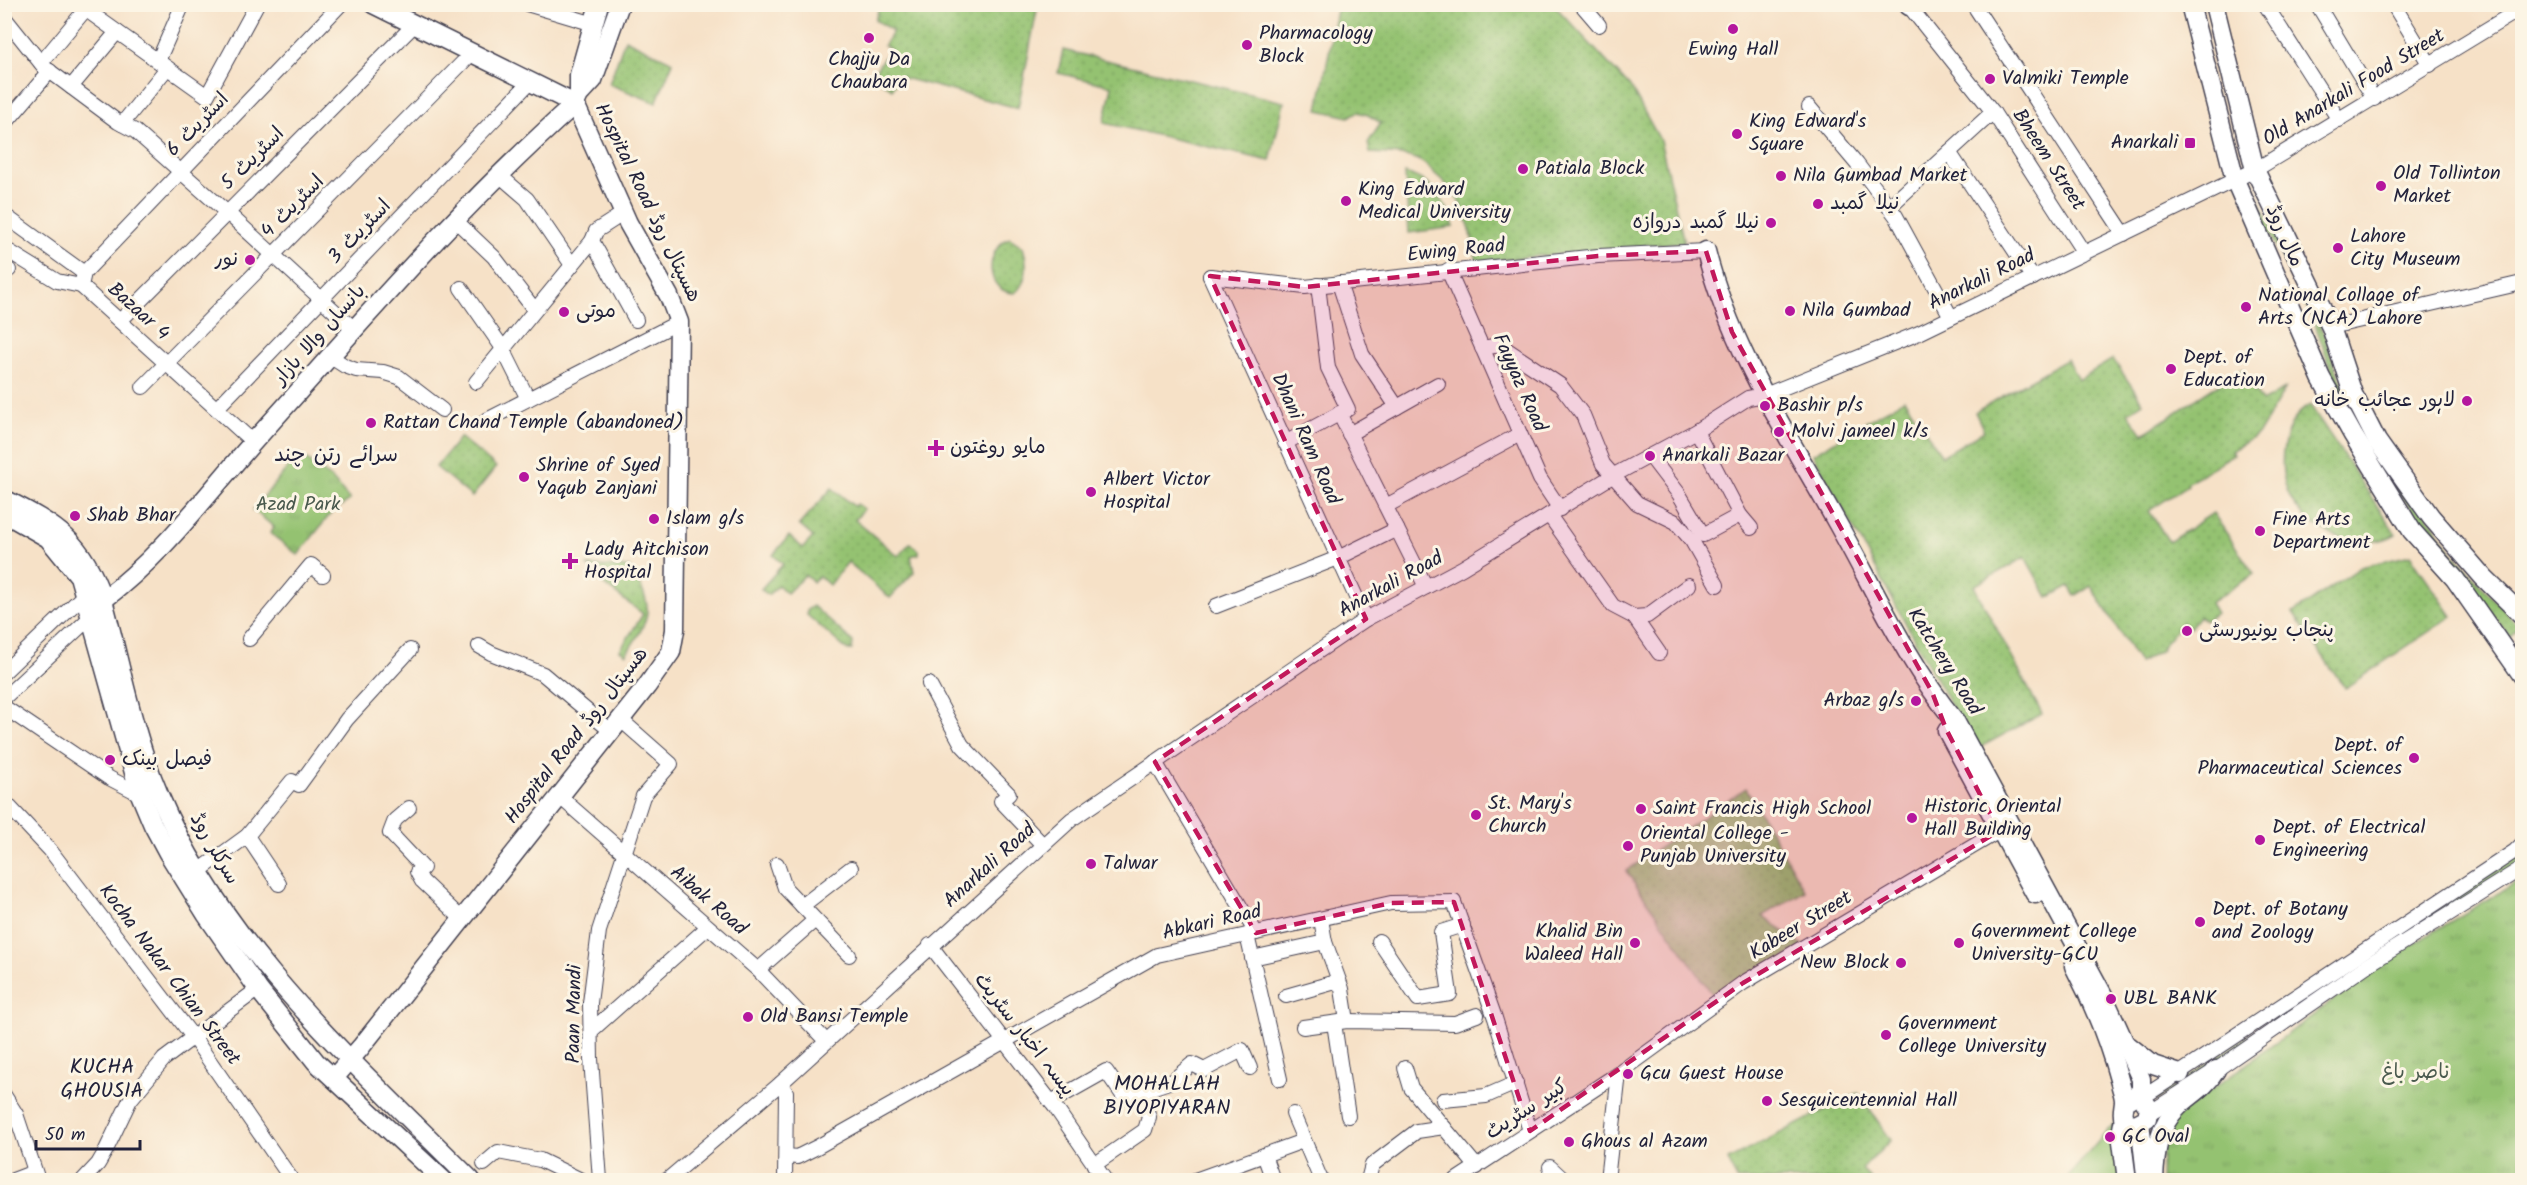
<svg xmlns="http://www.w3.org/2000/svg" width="2527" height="1185" viewBox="0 0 2527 1185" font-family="Kalam,'Playpen Sans Arabic',sans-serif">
<defs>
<pattern id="grass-dots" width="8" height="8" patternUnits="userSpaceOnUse" patternTransform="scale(1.5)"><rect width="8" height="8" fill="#94c271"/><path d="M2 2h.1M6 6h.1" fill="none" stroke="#7fa663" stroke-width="1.8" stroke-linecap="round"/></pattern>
<pattern id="park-tufts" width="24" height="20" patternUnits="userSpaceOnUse" patternTransform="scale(1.5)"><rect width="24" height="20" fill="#94c271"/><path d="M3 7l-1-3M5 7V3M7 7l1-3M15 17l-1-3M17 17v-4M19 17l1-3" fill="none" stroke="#7fa663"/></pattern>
</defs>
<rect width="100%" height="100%" fill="#fcf5e5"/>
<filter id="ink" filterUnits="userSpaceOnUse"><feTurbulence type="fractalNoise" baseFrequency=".0167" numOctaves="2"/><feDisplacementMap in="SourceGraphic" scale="12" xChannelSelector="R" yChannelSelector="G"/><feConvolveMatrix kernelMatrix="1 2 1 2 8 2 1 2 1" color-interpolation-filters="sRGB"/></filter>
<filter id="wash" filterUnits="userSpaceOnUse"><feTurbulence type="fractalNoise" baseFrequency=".008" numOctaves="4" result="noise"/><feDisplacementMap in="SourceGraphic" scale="24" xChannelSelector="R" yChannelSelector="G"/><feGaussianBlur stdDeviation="1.35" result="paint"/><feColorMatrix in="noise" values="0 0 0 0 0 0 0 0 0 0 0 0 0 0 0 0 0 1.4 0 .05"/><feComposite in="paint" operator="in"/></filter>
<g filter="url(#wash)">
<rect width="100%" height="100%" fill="#f6e1c7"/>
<!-- grass -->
<g fill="url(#grass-dots)" stroke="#5b7256" stroke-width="1.5">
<path d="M880,5H1038L1018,108L900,77L892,89L872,75L890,49L884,45L893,31L875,20Z"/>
<path d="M1338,5H1554L1631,88L1660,140L1684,242L1477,262C1470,226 1465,197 1434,173C1430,169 1425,163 1420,161C1405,153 1386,154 1370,153L1368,143L1381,123L1368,115L1357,112L1349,117L1318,110Z"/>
<path d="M625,39L673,62L656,103L609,84Z"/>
<path d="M1063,50L1284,102L1270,161L1104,123L1112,86L1058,73Z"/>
<path d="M1405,173C1430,179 1448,203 1454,227L1409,233Z"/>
<path d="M2252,193H2255L2258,198L2317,316L2340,379L2452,553L2521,629L2514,631L2510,637L2398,492L2357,426L2335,380L2313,319L2252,200Z"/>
<path d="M1010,238L1023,247C1028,261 1028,283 1015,293C984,293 984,248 1010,238Z"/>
<path d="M2067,359L2078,380L2113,359L2143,403L2128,413L2143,434L2242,369L2262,402L2285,389L2258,434L2232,451L2234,454L2187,483L2188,485L2149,511L2169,542L2213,513L2254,574L2210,603L2216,613L2205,621L2199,616L2190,628L2182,623L2161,648L2162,650L2139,663L2091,586L2075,596L2069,586L2048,598L2025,557L1974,586L2042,714L1975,750L1813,454L1904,399L1942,456L1984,431L1975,412Z"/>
<path d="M2310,405L2396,534C2364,553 2314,535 2294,504C2283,487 2280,465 2284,446C2288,427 2293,415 2310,405Z"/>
<path d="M460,437L496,467L472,497L436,467Z"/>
<path d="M832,488L854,506L857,504L864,509L855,520L898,556L910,543L919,551V554L911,556L914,572L890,598L848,562L829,585L819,576L813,582L805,575L787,593L778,585L768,595L761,589L783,564L773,555L789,536L803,548L813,537L799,525Z"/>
<path d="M2410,555L2452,616L2345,688L2293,613L2361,567Z"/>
<path d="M587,566L629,567C656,608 651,617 626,654L620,650L643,614L594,577L597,573Z"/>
<path d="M813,606L853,642L852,650H847L807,615V610Z"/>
<path d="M1746,788L1805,891L1762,916L1804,946L1717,1001L1626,871Z"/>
<path d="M2522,854V864L2155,1102L2158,1098L2342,971Z"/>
<path d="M1858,1093L1891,1140L1862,1169L1872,1180H1737L1728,1160Z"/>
</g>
<!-- park -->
<g fill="url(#park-tufts)" stroke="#5b7256" stroke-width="1.5">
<path d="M299,454L331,478L350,500L332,512L298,555L270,533L274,527L253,510Z"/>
<path d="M2522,879V1180H2161L2163,1133L2173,1118L2398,953Z"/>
</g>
<!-- pitch -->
<path fill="#94c271" stroke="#5b7256" stroke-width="1.5" d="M2116,1121L2123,1180H2065Z"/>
</g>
<g filter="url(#ink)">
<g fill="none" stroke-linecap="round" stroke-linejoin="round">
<!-- minor casing -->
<g stroke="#423f50" stroke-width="16">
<g id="minor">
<path d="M78,4L207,96L257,4"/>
<path d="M527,4L594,24"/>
<path d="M1581,4L1599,25"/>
<path d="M1973,4L2124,234"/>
<path d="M2265,4L2339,120"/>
<path d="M2317,4L2374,99"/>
<path d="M2393,4L2430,65"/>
<path d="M1909,6L1993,112L2084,253"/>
<path d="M4,17L44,67L118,122L135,131L233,218L354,329"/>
<path d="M158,61L183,4"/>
<path d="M41,63L85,10"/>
<path d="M71,87L117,32"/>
<path d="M1809,107L1857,164L1896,216L1951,317"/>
<path d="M122,124L167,68"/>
<path d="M4,125L50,71"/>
<path d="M1949,152L2033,278"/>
<path d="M498,174L527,199L572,265"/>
<path d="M1889,207L1993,112"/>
<path d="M624,213L596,231L592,241L636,320"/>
<path d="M4,215L84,273L81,286L253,442"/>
<path d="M455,220L494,257L534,309"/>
<path d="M10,252L57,281L81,286"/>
<path d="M4,267L9,270"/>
<path d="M1448,270L1540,479L1560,509"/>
<path d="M84,273L341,4"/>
<path d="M1210,276L1305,287L1598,256L1706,251"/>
<path d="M1210,276L1366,619"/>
<path d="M1339,283L1362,354L1397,407"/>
<path d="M461,288L502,347L528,399"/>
<path d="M120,321L414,25"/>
<path d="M2331,327L2522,283"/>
<path d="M1482,348L1500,345L1560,385L1583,415L1603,464L1637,503L1676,522L1692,541L1717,585"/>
<path d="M331,357L345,366L356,370L383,372L399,377L442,410"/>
<path d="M476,382L592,241"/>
<path d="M143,387L472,53"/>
<path d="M217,408L530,82"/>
<path d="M1339,413L1426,587"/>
<path d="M485,421L679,322"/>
<path d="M1696,431L1740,515L1751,528"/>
<path d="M1349,434L1438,384"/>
<path d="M1285,443L1348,409L1328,368L1318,285"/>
<path d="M1650,456L1679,494L1703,535L1740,515"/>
<path d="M1386,506L1520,434"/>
<path d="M1549,515L1613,606L1634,617L1647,616L1689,585"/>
<path d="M1216,606L1338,558L1397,529"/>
<path d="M1634,617L1659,653"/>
<path d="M249,639L311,565L323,575"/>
<path d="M479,646L491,653L543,674L611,731"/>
<path d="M4,672L85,594L91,596"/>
<path d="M929,684L962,745L1009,794L1001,801L1043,845"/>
<path d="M4,698L95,613"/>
<path d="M4,707L109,778L140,794"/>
<path d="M1155,762L1256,933"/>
<path d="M559,796L758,970L826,1041"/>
<path d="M4,801L50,850L193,1037L292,1180"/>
<path d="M409,808L395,820L390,833L423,868L417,872L422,881L462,919"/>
<path d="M247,836L279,884"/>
<path d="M777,864L785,888L849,955"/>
<path d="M199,871L247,836L292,781L299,785L347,719L410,650"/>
<path d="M802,906L851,868"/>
<path d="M1321,919L1325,942L1342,989L1347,1021"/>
<path d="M1247,935L1280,1079"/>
<path d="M1379,941L1418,999L1450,994L1441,932L1463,925"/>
<path d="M930,945L1055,1107L1105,1180"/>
<path d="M1252,958L1325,942"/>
<path d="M758,970L815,920"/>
<path d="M1286,996L1339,981"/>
<path d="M1334,1023L1348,1116"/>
<path d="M1303,1027L1347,1021L1455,1023L1477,1015"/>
<path d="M591,1031L708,927"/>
<path d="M1405,1068L1411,1088L1477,1167"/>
<path d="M780,1084L786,1092L785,1180"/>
<path d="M4,1095L16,1114L38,1180"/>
<path d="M2142,1098L2515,851L2522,844"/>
<path d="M1443,1100L1486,1096L1516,1083"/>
<path d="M1051,1102L1106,1071L1124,1097L1172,1081L1192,1064L1204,1070L1242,1050L1250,1068"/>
<path d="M1293,1114L1321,1180"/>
<path d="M2148,1114L2216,1070L2366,966L2522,868"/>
<path d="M1264,1155L1273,1180"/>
<path d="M787,1156L797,1157L817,1147L1157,955L1391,903L1454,902L1495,1018L1530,1131"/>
<path d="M484,1164L498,1152L540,1160L581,1180"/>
<path d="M1094,1165L1145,1130L1149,1117L1141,1093"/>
<path d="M1550,1167L1564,1180"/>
<path d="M13,1180L34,1172"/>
<path d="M83,1180L98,1164L105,1152L130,1100L164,1059L258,989"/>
<path d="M600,1180L591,1059L590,1003L599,931L643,796L671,764L620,719"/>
<path d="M667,1180L780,1084L1072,819L1366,619L1462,568L1614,475L1696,431L1748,398L1765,395L1919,333L2255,170L2522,8"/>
<path d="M1195,1180L1303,1141"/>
<path d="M1368,1180L1372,1165L1417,1131L1444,1127"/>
<path d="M1456,1180L1619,1073L1743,983L2009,825"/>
<path d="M1607,1180L1619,1073"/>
</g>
</g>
<!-- major casing -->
<g stroke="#423f50" stroke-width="21">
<g id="major">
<path d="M2190,4L2235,180L2321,378L2353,435L2412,531L2455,579L2522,675"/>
<path d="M2214,4L2255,170L2331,327L2353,394L2377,441L2431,517L2484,578L2522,615"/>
<path d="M1909,6L1911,4"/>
<path d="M579,95V75L599,4"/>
<path d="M1706,251C1731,350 1787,433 1836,521C1874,588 1906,661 1955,721L2103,995L2141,1079V1098"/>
<path d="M4,499C58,526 83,542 103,600C121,666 133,735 160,797C225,950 356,1064 471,1180"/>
<path d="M4,513L48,538L79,576L140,794L153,825L168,853L206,914L258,989L316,1062L443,1180"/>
<path d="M103,600C163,555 206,495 256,439C359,325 459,207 575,104L373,4"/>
<path d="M1947,731L2035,894"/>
<path d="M2074,966C2093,1002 2109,1042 2120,1083C2121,1088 2124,1095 2124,1101C2123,1113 2118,1122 2136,1124L2147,1118L2149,1108L2142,1098L2134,1096L2124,1102"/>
<path d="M2129,1046L2153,1065L2180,1074"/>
<path d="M334,1078L361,1047L647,686L671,652L675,630L679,322L669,296L628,223L575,104L579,95L593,80L620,4"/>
<path d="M2124,1118L2121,1134L2127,1180"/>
<path d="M2140,1123L2146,1175"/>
<path d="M2154,1180C2155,1154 2158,1125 2179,1106C2194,1092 2204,1089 2216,1070"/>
</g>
</g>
<!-- minor -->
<use href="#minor" stroke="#fff" stroke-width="14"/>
<!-- major -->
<use href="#major" stroke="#fff" stroke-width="18"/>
</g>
</g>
<!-- marked area -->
<path fill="#c2185b" fill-opacity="0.2" stroke="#c2185b" stroke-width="4.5" stroke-dasharray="12 8" stroke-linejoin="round" d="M1706,251L1732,332L1932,692L1946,729L1999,831L1743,983L1530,1131L1454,902L1391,903L1256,933L1155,762L1366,619L1210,276L1305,287L1598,256Z"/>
<!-- markers -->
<g fill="#b5179e" stroke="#fcf5e5" stroke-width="2">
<circle cx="1733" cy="29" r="6"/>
<circle cx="869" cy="38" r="6"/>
<circle cx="1247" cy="45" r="6"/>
<circle cx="1990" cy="79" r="6"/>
<circle cx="1737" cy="134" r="6"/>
<rect x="2184" y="137" width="12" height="12" rx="3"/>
<circle cx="1523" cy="169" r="6"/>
<circle cx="1781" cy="176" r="6"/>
<circle cx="2381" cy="186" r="6"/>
<circle cx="1346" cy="201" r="6"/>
<circle cx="1818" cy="204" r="6"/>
<circle cx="1771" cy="223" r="6"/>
<circle cx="2338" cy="248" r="6"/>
<circle cx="250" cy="260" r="6"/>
<circle cx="2246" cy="307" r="6"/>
<circle cx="1790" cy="311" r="6"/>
<circle cx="564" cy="312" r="6"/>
<circle cx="2171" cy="369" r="6"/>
<circle cx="2467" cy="401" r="6"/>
<circle cx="1765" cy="406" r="6"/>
<circle cx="371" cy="423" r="6"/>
<circle cx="1779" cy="432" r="6"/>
<path d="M933 439h6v6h6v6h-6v6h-6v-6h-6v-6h6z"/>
<circle cx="1650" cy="456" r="6"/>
<circle cx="524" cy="477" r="6"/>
<circle cx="1091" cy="492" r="6"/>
<circle cx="75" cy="516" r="6"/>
<circle cx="654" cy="519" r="6"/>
<circle cx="2260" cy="531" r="6"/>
<path d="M567 552h6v6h6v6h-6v6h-6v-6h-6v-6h6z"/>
<circle cx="2187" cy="631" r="6"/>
<circle cx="1916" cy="701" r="6"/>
<circle cx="2414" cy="758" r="6"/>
<circle cx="110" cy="760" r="6"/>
<circle cx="1641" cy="809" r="6"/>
<circle cx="1476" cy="815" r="6"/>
<circle cx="1912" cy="818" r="6"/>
<circle cx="2260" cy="840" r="6"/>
<circle cx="1628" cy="846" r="6"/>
<circle cx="1091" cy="864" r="6"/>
<circle cx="2200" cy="922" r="6"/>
<circle cx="1635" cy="943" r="6"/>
<circle cx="1959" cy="943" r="6"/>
<circle cx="1901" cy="963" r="6"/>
<circle cx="2111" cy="999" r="6"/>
<circle cx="748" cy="1017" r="6"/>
<circle cx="1886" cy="1035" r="6"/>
<circle cx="1628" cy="1074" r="6"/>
<circle cx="1767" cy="1101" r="6"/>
<circle cx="2110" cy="1137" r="6"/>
<circle cx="1569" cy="1142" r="6"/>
</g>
<g text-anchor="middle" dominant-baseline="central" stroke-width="6" stroke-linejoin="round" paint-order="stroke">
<!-- poi labels -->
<g font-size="20" fill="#22223b" stroke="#fcf5e5" text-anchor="start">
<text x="1259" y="34">Pharmacology<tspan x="1259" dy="23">Block</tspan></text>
<text x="1733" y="50" text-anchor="middle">Ewing Hall</text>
<text x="869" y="60" text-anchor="middle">Chajju Da<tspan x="869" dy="23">Chaubara</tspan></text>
<text x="2002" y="79">Valmiki Temple</text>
<text x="1749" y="122">King Edward's<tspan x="1749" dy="23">Square</tspan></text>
<text x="2178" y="143" text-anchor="end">Anarkali</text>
<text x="1535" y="169">Patiala Block</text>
<text x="2393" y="174">Old Tollinton<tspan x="2393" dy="23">Market</tspan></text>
<text x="1793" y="176">Nila Gumbad Market</text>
<text x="1358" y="190">King Edward<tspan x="1358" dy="23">Medical University</tspan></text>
<text x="1830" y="204">نیلا گمبد</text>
<text x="1759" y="223" text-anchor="end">نیلا گمبد دروازہ</text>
<text x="2350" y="237">Lahore<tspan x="2350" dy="23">City Museum</tspan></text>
<text x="238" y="260" text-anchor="end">نور</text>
<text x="2258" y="296">National Collage of<tspan x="2258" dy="23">Arts (NCA) Lahore</tspan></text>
<text x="1802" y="311">Nila Gumbad</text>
<text x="576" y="312">موتی</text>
<text x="2183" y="358">Dept. of<tspan x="2183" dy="23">Education</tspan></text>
<text x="2455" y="401" text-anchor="end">لاہور عجائب خانه</text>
<text x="1777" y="406">Bashir p/s</text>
<text x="383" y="423">Rattan Chand Temple (abandoned)</text>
<text x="1791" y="432">Molvi jameel k/s</text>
<text x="950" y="448">مایو روغتون</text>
<text x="1662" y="456">Anarkali Bazar</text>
<text x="536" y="466">Shrine of Syed<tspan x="536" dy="23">Yaqub Zanjani</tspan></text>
<text x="1103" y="480">Albert Victor<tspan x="1103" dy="23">Hospital</tspan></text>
<text x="87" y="516">Shab Bhar</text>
<text x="666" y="519">Islam g/s</text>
<text x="2272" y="520">Fine Arts<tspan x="2272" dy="23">Department</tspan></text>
<text x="584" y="550">Lady Aitchison<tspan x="584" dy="23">Hospital</tspan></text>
<text x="2199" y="631">پنجاب یونیورسٹی</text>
<text x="1904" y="701" text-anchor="end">Arbaz g/s</text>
<text x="2402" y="746" text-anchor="end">Dept. of<tspan x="2402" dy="23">Pharmaceutical Sciences</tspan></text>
<text x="122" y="760">فیصل بینک</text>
<text x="1488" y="804">St. Mary's<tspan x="1488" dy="23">Church</tspan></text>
<text x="1924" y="807">Historic Oriental<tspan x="1924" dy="23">Hall Building</tspan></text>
<text x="1653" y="809">Saint Francis High School</text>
<text x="2272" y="828">Dept. of Electrical<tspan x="2272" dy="23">Engineering</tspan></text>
<text x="1640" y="834">Oriental College -<tspan x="1640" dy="23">Punjab University</tspan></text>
<text x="1103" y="864">Talwar</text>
<text x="2212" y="910">Dept. of Botany<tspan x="2212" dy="23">and Zoology</tspan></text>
<text x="1623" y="932" text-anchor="end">Khalid Bin<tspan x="1623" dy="23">Waleed Hall</tspan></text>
<text x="1971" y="932">Government College<tspan x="1971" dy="23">University-GCU</tspan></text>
<text x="1889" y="963" text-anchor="end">New Block</text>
<text x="2123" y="999">UBL BANK</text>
<text x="760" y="1017">Old Bansi Temple</text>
<text x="1898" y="1024">Government<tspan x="1898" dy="23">College University</tspan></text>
<text x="1640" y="1074">Gcu Guest House</text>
<text x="1779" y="1101">Sesquicentennial Hall</text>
<text x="2122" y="1137">GC Oval</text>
<text x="1581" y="1142">Ghous al Azam</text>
</g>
<!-- street labels -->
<g font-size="20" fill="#22223b" stroke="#fcf5e5">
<text transform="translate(2354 88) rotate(-31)">Old Anarkali Food Street</text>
<text transform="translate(198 125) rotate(-46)">اسٹریٹ 6</text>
<text transform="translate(253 159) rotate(-45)">اسٹریٹ 5</text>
<text transform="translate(2048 160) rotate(57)">Bheem Street</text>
<text transform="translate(647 203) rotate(64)">Hospital Road ھسپتال روڈ</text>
<text transform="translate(293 207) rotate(-45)">اسٹریٹ 4</text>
<text transform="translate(360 232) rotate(-46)">اسٹریٹ 3</text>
<text transform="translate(2284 236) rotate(66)">مال روڈ</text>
<text transform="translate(1456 251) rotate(-6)">Ewing Road</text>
<text transform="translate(1982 280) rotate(-26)">Anarkali Road</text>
<text transform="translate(138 312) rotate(42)">Bazaar 4</text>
<text transform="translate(320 335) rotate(-48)">بانساں والا بازار</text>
<text transform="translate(1519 383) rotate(66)">Fayyaz Road</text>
<text transform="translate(1305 439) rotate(66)">Dhani Ram Road</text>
<text transform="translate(1391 585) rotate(-29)">Anarkali Road</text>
<text transform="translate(1944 662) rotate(58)">Katchery Road</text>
<text transform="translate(577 736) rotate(-52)">Hospital Road ھسپتال روڈ</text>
<text transform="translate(214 849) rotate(60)">سرکلر روڈ</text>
<text transform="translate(990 866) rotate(-42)">Anarkali Road</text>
<text transform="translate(708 901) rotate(41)">Aibak Road</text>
<text transform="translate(1212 923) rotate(-13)">Abkari Road</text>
<text transform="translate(1801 926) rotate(-31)">Kabeer Street</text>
<text transform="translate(169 975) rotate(53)">Kocha Nakar Chian Street</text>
<text transform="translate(575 1014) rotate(-89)">Paan Mandi</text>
<text transform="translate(1024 1035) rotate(52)">پیسہ اخبار سٹریٹ</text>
<text transform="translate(1527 1110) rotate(-33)">کبیر سٹریٹ</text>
</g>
<!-- park labels -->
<g font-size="20" fill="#4a5a4e" stroke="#fcf5e5">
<text x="298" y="505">Azad Park</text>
<text x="2416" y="1073">ناصر باغ</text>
</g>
<!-- neighbourhood labels -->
<g font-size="21" fill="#22223b" stroke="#fcf5e5">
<text x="336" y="455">سرائے رتن چند</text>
<text x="102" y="1067">KUCHA<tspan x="102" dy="24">GHOUSIA</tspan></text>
<text x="1167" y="1084">MOHALLAH<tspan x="1167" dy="24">BIYOPIYARAN</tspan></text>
</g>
</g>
<!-- margin -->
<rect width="2527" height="1185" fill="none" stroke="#fcf5e5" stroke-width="24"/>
<!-- scale -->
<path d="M36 1140v9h104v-9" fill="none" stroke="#22223b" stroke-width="3"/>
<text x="45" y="1140" font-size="18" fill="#22223b" stroke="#fcf5e5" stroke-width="4.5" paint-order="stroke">50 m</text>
</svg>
